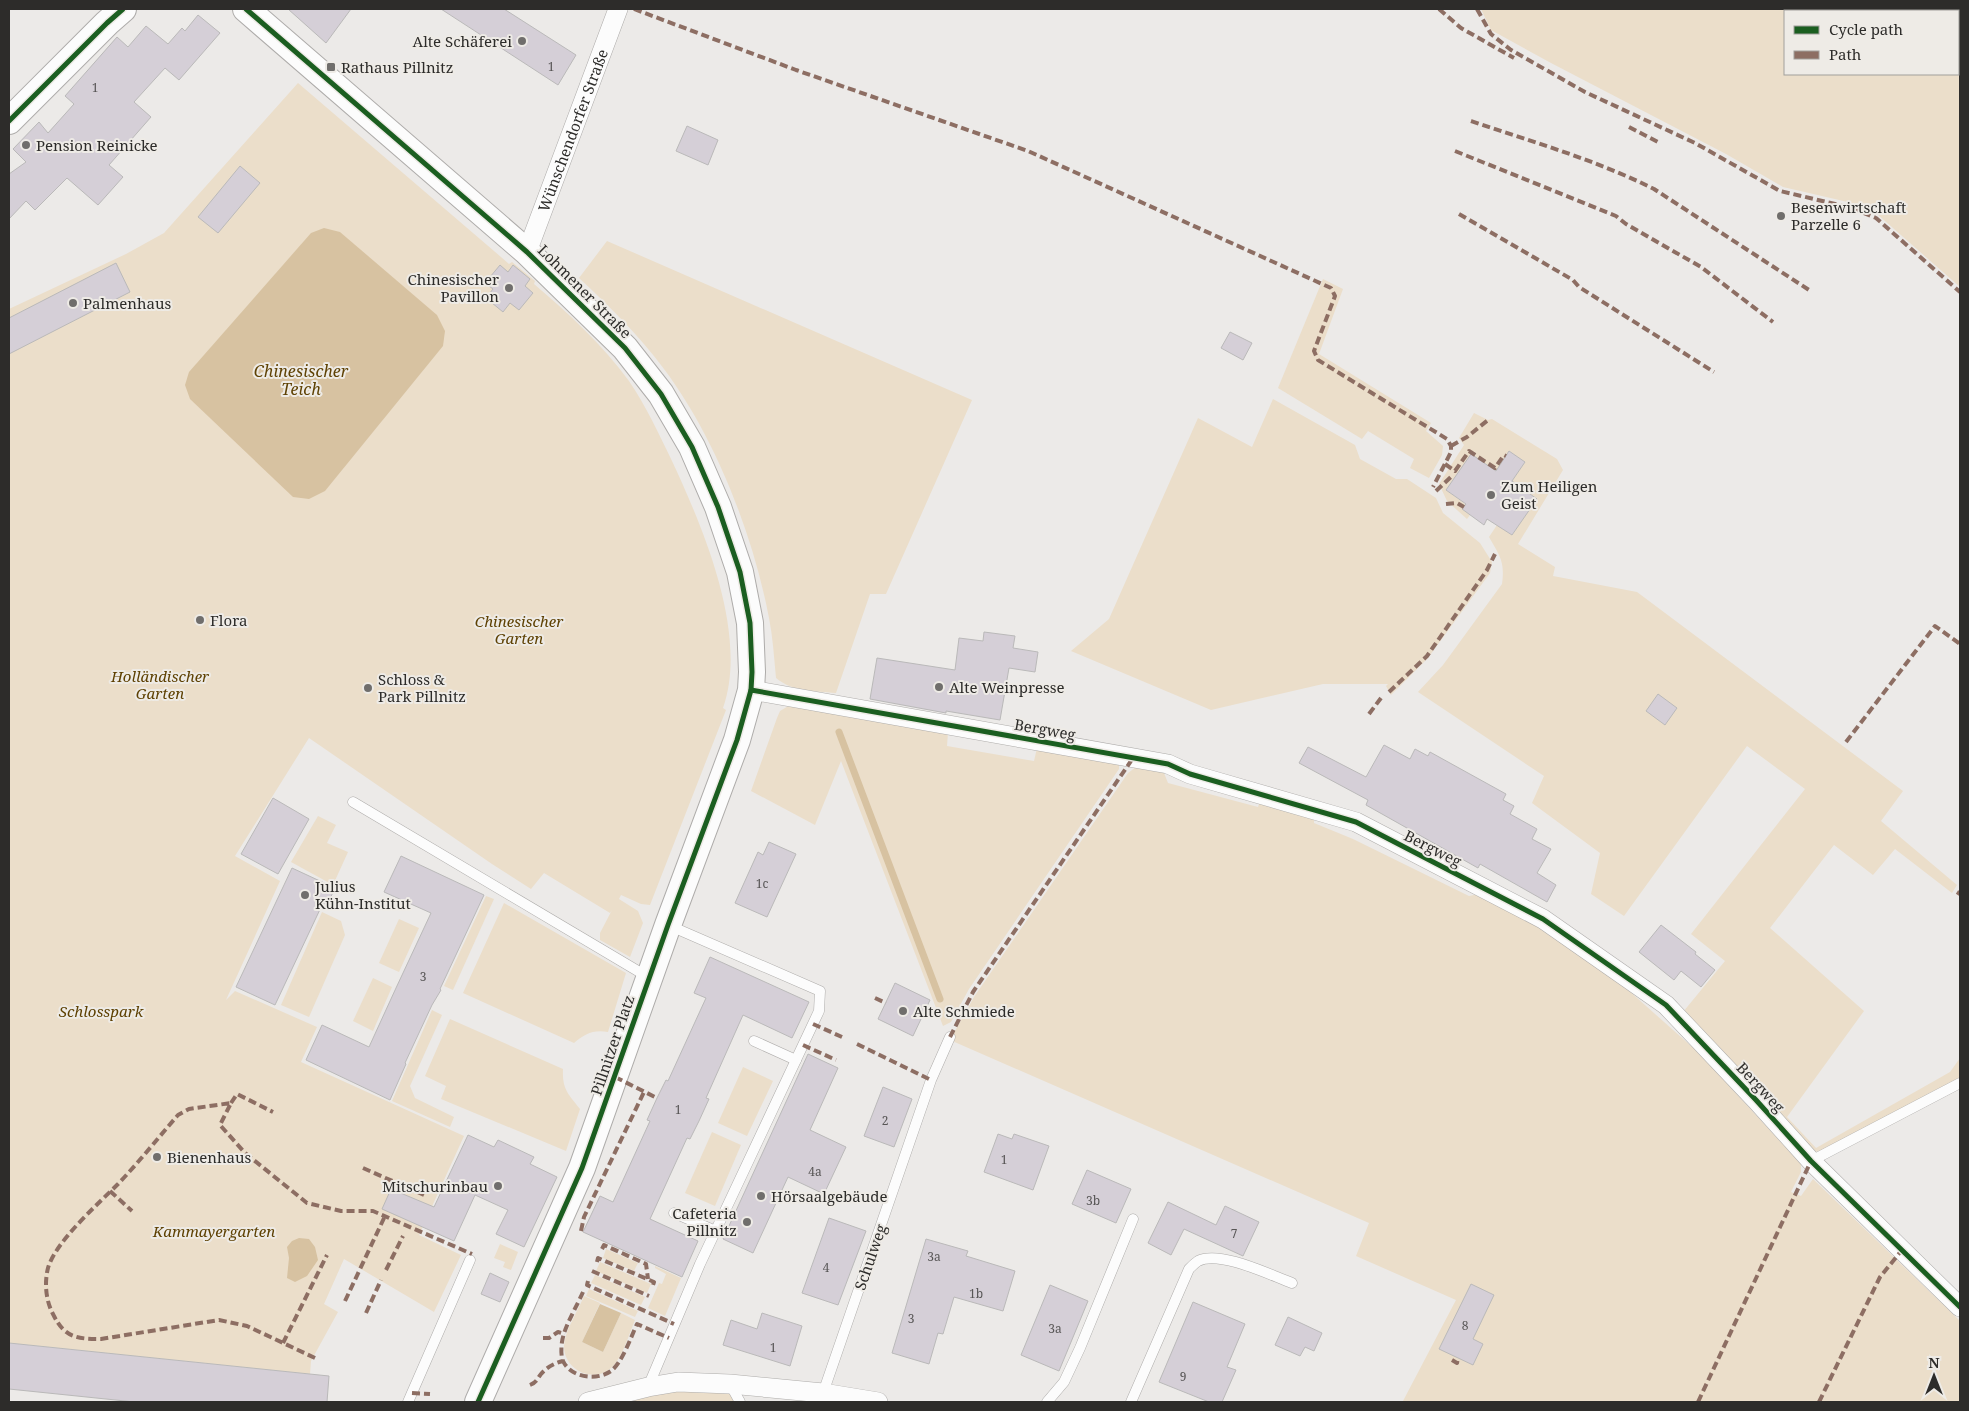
<svg xmlns="http://www.w3.org/2000/svg" width="1969" height="1411" viewBox="0 0 1969 1411" font-family="'Noto Serif',serif">
<rect width="100%" height="100%" fill="#eceae8"/>
<!-- green -->
<g fill="#ebdeca" fill-rule="evenodd">
<path d="M1481,9H1960V287L1877,214L1852,203L1783,187L1726,154L1551,63L1491,30ZM1785,11H1958V74H1785Z"/>
<path d="M298,83L501,257L509,264L512,262L535,281L534,284C569,314 602,344 629,381C646,406 659,434 672,461C703,528 749,634 723,708L726,710L650,905L641,904L621,895L619,899L638,911L643,923L630,957L600,940V933L612,910L610,913L544,873L531,889L492,864L309,738L235,856L280,881L226,1000L235,991L317,1027L301,1062L464,1136L419,1235L461,1255L434,1312L344,1259L324,1304L338,1312L311,1361L310,1374L10,1343L9,1350V309L126,254L164,233Z"/>
<path d="M607,241L972,400L886,594H870L836,693C814,691 793,692 776,678C774,658 773,638 769,618C753,534 715,437 664,369C639,335 609,306 579,278Z"/>
<path d="M1323,279L1343,289L1319,354L1431,423L1426,431L1443,446L1442,455L1429,478L1410,468L1414,459L1368,431L1362,439L1278,388Z"/>
<path d="M1273,399L1355,445L1360,459L1396,479H1407L1436,498L1443,513L1480,543L1492,562L1490,573L1428,658L1391,695L1386,686L1388,684H1323L1211,710L1071,651L1109,619L1198,418L1252,447Z"/>
<path d="M1474,413L1488,420L1492,419L1557,459L1563,470L1518,544L1555,567L1553,576L1637,592L1903,791L1881,821L1957,885L1952,893L1895,849L1873,875L1834,845L1770,928L1864,1011L1787,1117L1816,1148L1950,1072L1960,1058V1079L1820,1151L1815,1152L1683,1012L1725,961L1691,934L1805,789L1747,746L1624,916L1591,894L1600,853L1532,803L1544,776L1418,692L1443,665L1502,584C1505,562 1500,556 1489,537L1497,525L1512,535L1537,499L1512,481L1525,462L1509,451L1496,471L1471,454L1446,490L1465,504L1462,509L1470,515L1467,519L1447,501L1439,484L1464,445L1459,438Z"/>
<path d="M790,705L948,733L947,746L1034,761L1037,748L1119,763V769L969,989L951,1022L943,1026L841,761L815,825L751,791L777,718L780,711Z"/>
<path d="M1136,767L1164,773L1168,783L1258,807L1260,801L1314,816V823L1353,839L1469,896L1479,894L1537,925L1601,966L1699,1053L1801,1164V1172L1791,1192L1801,1196L1813,1179L1960,1321V1402H1406L1403,1401L1456,1300L1356,1256L1369,1223L950,1040L974,997L1128,773Z"/>
<path d="M318,816L336,825L327,843L348,852L333,885L291,862Z"/>
<path d="M486,896L494,899L453,990L444,986Z"/>
<path d="M504,903L626,973L608,1032C594,1029 584,1034 574,1043L463,993Z"/>
<path d="M322,912L341,921L345,935L309,1017L281,1005Z"/>
<path d="M399,919L419,928L399,972L379,963Z"/>
<path d="M373,978L392,987L373,1031L353,1021Z"/>
<path d="M432,1010L442,1015L410,1086L415,1098L454,1117L450,1127L392,1101Z"/>
<path d="M450,1019L563,1069C562,1089 568,1094 580,1109L566,1151L441,1099L446,1086L425,1076Z"/>
<path d="M743,1067L773,1081L747,1136L718,1123Z"/>
<path d="M712,1132L741,1145L715,1206L685,1193Z"/>
<path d="M500,1244L518,1252L511,1270L503,1267L505,1262L494,1258Z"/>
<path d="M606,1249L638,1263L634,1271L603,1258Z"/>
<path d="M600,1262L651,1284L647,1293L596,1271Z"/>
<path d="M655,1266L681,1278L665,1316L648,1308L659,1283L662,1284L666,1274L655,1268Z"/>
<path d="M595,1275L645,1297L641,1305L591,1283Z"/>
<path d="M589,1289L638,1311L635,1317L586,1296Z"/>
<path d="M584,1296L600,1303L582,1342L603,1352L621,1313L635,1320C629,1334 624,1353 614,1365C597,1385 564,1372 564,1346C565,1330 578,1311 584,1296Z"/>
<path d="M689,1390L730,1392L735,1402H619L630,1398Z"/>
</g>
<!-- water -->
<g fill="#d7c2a1">
<path d="M324,228L340,232L437,315L445,331L443,346L325,491L309,499L293,497L190,399L185,385L189,372L311,233Z"/>
<path d="M299,1238L309,1239L315,1247L318,1260L307,1276L295,1282L287,1278L289,1258L287,1247L292,1241Z"/>
<path d="M600,1304L621,1313L603,1352L582,1342Z"/>
</g>
<g fill="none" stroke-linecap="round" stroke-linejoin="round">
<!-- stream -->
<path stroke="#d7c2a1" stroke-width="7" d="M839,732L940,999"/>
</g>
<!-- building -->
<g fill="#d5cfd7" stroke="#bab9b9">
<path d="M288,9H351L326,43Z"/>
<path d="M441,9H504L576,55L558,85Z"/>
<path d="M198,15L220,33L179,80L165,68L134,102L151,117L109,165L123,177L98,205L67,178L35,210L26,201L9,219V174L26,162L13,149L39,122L48,133L74,104L65,96L117,37L128,47L146,26L168,44L182,28L185,31Z"/>
<path d="M687,126L718,140L708,165L676,151Z"/>
<path d="M240,166L260,183L218,233L198,217Z"/>
<path d="M116,263L130,292L9,354V318Z"/>
<path d="M500,265L508,272L513,265L530,279L525,286L533,293L519,310L510,303L503,312L486,298L493,289L485,283Z"/>
<path d="M1230,332L1252,343L1243,360L1221,348Z"/>
<path d="M1509,451L1525,462L1512,481L1537,499L1512,535L1487,519L1484,525L1462,509L1466,504L1446,490L1471,454L1496,471Z"/>
<path d="M984,632L1015,636L1013,648L1038,652L1035,672L1009,668L1000,720L946,711V713L870,699L877,658L955,670L959,638L983,641Z"/>
<path d="M1658,694L1677,708L1665,725L1646,711Z"/>
<path d="M1384,745L1410,759L1415,749L1428,756L1430,752L1506,794L1503,800L1514,806L1510,814L1537,829L1532,839L1551,849L1537,873L1556,885L1547,902L1480,864L1478,868L1366,805L1368,800L1299,763L1308,747L1366,777Z"/>
<path d="M273,798L309,819L278,874L241,854Z"/>
<path d="M769,842L796,854L767,917L735,903L758,852L763,855Z"/>
<path d="M401,856L484,895L440,989L441,990L432,1005L405,1063L406,1064L390,1100L306,1060L322,1025L369,1047L396,988L431,913L384,892Z"/>
<path d="M292,868L335,888L327,905L323,903L275,1005L236,987Z"/>
<path d="M1661,925L1696,952L1695,954L1715,970L1701,987L1681,971L1674,980L1639,952Z"/>
<path d="M710,957L809,1002L792,1038L743,1015L706,1098L709,1099L699,1121L690,1139L687,1138L650,1219L698,1241L682,1277L583,1232L600,1196L613,1202L650,1121L647,1120L657,1098L666,1080L668,1081L706,998L694,993Z"/>
<path d="M895,983L930,1000L913,1036L878,1019Z"/>
<path d="M808,1054L838,1068L810,1130L846,1147L824,1194L788,1177L753,1253L723,1239Z"/>
<path d="M883,1087L912,1099L894,1147L864,1136Z"/>
<path d="M998,1134L1012,1139L1014,1134L1049,1146L1033,1190L984,1172Z"/>
<path d="M468,1135L494,1147L498,1140L534,1157L530,1164L557,1177L524,1247L496,1234L508,1210L475,1195L454,1241L382,1209L391,1189L434,1207Z"/>
<path d="M1087,1170L1131,1189L1116,1223L1072,1204Z"/>
<path d="M1168,1202L1216,1225L1225,1206L1259,1222L1243,1256L1184,1229L1171,1255L1148,1243Z"/>
<path d="M829,1218L866,1231L838,1305L802,1293Z"/>
<path d="M926,1239L968,1251L966,1256L1015,1271L1003,1311L954,1297L943,1334L938,1333L929,1364L892,1353Z"/>
<path d="M490,1273L509,1282L500,1302L481,1294Z"/>
<path d="M1471,1284L1494,1295L1473,1339L1483,1344L1473,1365L1439,1349Z"/>
<path d="M1050,1285L1088,1301L1059,1371L1021,1355Z"/>
<path d="M1193,1302L1245,1324L1227,1367L1236,1370L1222,1402H1209L1159,1382Z"/>
<path d="M762,1313L802,1326L790,1366L723,1345L731,1320L757,1329Z"/>
<path d="M1288,1317L1322,1333L1314,1351L1305,1347L1300,1356L1275,1345Z"/>
<path d="M9,1343L329,1376L327,1402H135L9,1389Z"/>
</g>
<g fill="none" stroke-linecap="round" stroke-linejoin="round">
<!-- service casing -->
<g stroke="#aeacaa" stroke-width="11">
<g id="service">
<path d="M353,802L648,977"/>
<path d="M754,1041L796,1060"/>
<path d="M1811,1161L1960,1083"/>
<path d="M674,1213L716,1231"/>
<path d="M730,1384L740,1402"/>
<path d="M648,1387L700,1264L819,1011L820,991L668,925"/>
<path d="M823,1393L931,1080L950,1037"/>
<path d="M408,1402L470,1260"/>
<path d="M1047,1402L1064,1382L1080,1348L1133,1219"/>
<path d="M1131,1402L1189,1269C1191,1267 1195,1263 1198,1261C1220,1250 1270,1275 1292,1283"/>
</g>
</g>
<!-- minor casing -->
<g stroke="#aeacaa" stroke-width="20">
<g id="minor">
<path id="s1" d="M527,252L618,9"/>
<path d="M751,690L1168,764L1190,774L1356,822L1543,919L1666,1005L1756,1100L1811,1161L1960,1307"/>
<path d="M588,1402L648,1387L678,1382L730,1384L823,1393L878,1402"/>
</g>
</g>
<!-- secondary casing -->
<g stroke="#aeacaa" stroke-width="28">
<g id="secondary">
<path d="M246,9L527,252L625,348L661,394L692,447L718,507L740,572L750,623L752,672L751,690L737,740L668,925L582,1168L478,1402"/>
<path d="M9,121L107,23L123,9"/>
</g>
</g>
<!-- service -->
<use href="#service" stroke="#fcfcfc" stroke-width="10"/>
<!-- minor -->
<use href="#minor" stroke="#fcfcfc" stroke-width="19"/>
<!-- secondary -->
<use href="#secondary" stroke="#fcfcfc" stroke-width="26"/>
<!-- quiet -->
<g stroke="#8d6e63" stroke-width="4" stroke-dasharray="8 4" stroke-linecap="butt">
<path d="M634,9L796,70L1028,151L1331,288L1335,296L1314,351L1318,360L1447,439L1451,446V452L1433,487"/>
<path d="M1439,9L1461,28L1514,58"/>
<path d="M1477,9L1491,34L1511,50L1585,92L1695,143L1780,191L1852,208L1876,218L1960,292"/>
<path d="M1471,121C1533,142 1596,160 1654,189L1809,290"/>
<path d="M1629,127L1660,143"/>
<path d="M1455,151L1616,216L1626,224L1701,267L1773,322"/>
<path d="M1459,214L1573,280L1579,287L1714,372"/>
<path d="M1451,446L1467,437L1488,420"/>
<path d="M1445,464L1455,471L1469,451L1495,468L1504,455L1506,456"/>
<path d="M1436,491L1452,476"/>
<path d="M1446,504L1457,503L1464,507"/>
<path d="M1389,692L1427,656L1487,570L1495,554"/>
<path d="M1369,714L1381,698"/>
<path d="M1846,742L1935,626L1960,644"/>
<path d="M1957,892L1960,894"/>
<path d="M875,998L886,1003"/>
<path d="M813,1024L842,1037"/>
<path d="M950,1037L973,992L1133,758"/>
<path d="M857,1044L931,1080"/>
<path d="M803,1045L836,1060"/>
<path d="M615,1077L657,1098"/>
<path d="M231,1103L237,1094L273,1112"/>
<path d="M363,1168L424,1195"/>
<path d="M110,1191L132,1211"/>
<path d="M581,1231L584,1217L644,1092"/>
<path d="M602,1249L604,1245L646,1264L648,1279"/>
<path d="M597,1262L598,1258L654,1282L652,1288"/>
<path d="M386,1270L403,1236"/>
<path d="M592,1271L649,1296"/>
<path d="M588,1281L587,1285L674,1324"/>
<path d="M583,1292C577,1306 564,1327 562,1342C561,1347 561,1357 563,1361C571,1378 597,1381 611,1371C622,1363 631,1337 637,1324L669,1338"/>
<path d="M345,1301L385,1216"/>
<path d="M366,1313L381,1280"/>
<path d="M543,1338H549L558,1332L565,1334"/>
<path d="M283,1343L327,1255"/>
<path d="M315,1358L247,1326L219,1320L101,1339C78,1339 65,1338 54,1316C46,1302 44,1284 48,1268C56,1241 98,1204 118,1184C139,1162 158,1138 178,1115L189,1109L231,1103L220,1125L245,1153L307,1203L341,1211H373L472,1254"/>
<path d="M1452,1360L1457,1363L1458,1358"/>
<path d="M530,1385C537,1382 537,1379 541,1374C547,1367 555,1363 563,1361"/>
<path d="M412,1393L430,1394"/>
<path d="M1698,1402L1811,1161"/>
<path d="M1819,1402L1880,1277L1902,1250"/>
</g>
<!-- cycleway casing -->
<g stroke="#eeebe6" stroke-width="8">
<g id="cycleway">
<path d="M246,9L527,252L625,348L661,394L692,447L718,507L740,572L750,623L752,672L751,690L737,740L668,925L582,1168L478,1402"/>
<path d="M9,121L107,23L123,9"/>
<path d="M751,690L1168,764L1190,774L1356,822L1543,919L1666,1005L1756,1100L1811,1161L1960,1307"/>
</g>
</g>
<!-- cycleway -->
<use href="#cycleway" stroke="#1b5e20" stroke-width="5"/>
</g>
<!-- markers -->
<g fill="#706e6c" stroke="#eeebe6" stroke-width="2">
<circle cx="522" cy="41" r="5"/>
<rect x="326" y="62" width="10" height="10" rx="2.5"/>
<circle cx="26" cy="145" r="5"/>
<circle cx="1781" cy="216" r="5"/>
<circle cx="509" cy="288" r="5"/>
<circle cx="73" cy="303" r="5"/>
<circle cx="1491" cy="495" r="5"/>
<circle cx="200" cy="620" r="5"/>
<circle cx="939" cy="687" r="5"/>
<circle cx="368" cy="688" r="5"/>
<circle cx="305" cy="895" r="5"/>
<circle cx="903" cy="1011" r="5"/>
<circle cx="157" cy="1157" r="5"/>
<circle cx="498" cy="1186" r="5"/>
<circle cx="761" cy="1196" r="5"/>
<circle cx="747" cy="1222" r="5"/>
</g>
<g text-anchor="middle" dominant-baseline="central" stroke-width="4" stroke-linejoin="round" paint-order="stroke">
<!-- number labels -->
<g font-size="12" fill="#575555">
<text x="551" y="66">1</text>
<text x="95" y="87">1</text>
<text x="762" y="883">1c</text>
<text x="423" y="976">3</text>
<text x="678" y="1109">1</text>
<text x="885" y="1120">2</text>
<text x="1004" y="1159">1</text>
<text x="815" y="1171">4a</text>
<text x="1093" y="1200">3b</text>
<text x="1234" y="1233">7</text>
<text x="934" y="1256">3a</text>
<text x="826" y="1267">4</text>
<text x="976" y="1293">1b</text>
<text x="911" y="1318">3</text>
<text x="1465" y="1325">8</text>
<text x="1055" y="1328">3a</text>
<text x="773" y="1347">1</text>
<text x="1183" y="1376">9</text>
</g>
<!-- poi labels -->
<g font-size="15" fill="#2d2c2a" stroke="#eeebe6" text-anchor="start">
<text x="512" y="41" text-anchor="end">Alte Schäferei</text>
<text x="341" y="67">Rathaus Pillnitz</text>
<text x="36" y="145">Pension Reinicke</text>
<text x="1791" y="207">Besenwirtschaft<tspan x="1791" dy="17">Parzelle 6</tspan></text>
<text x="499" y="279" text-anchor="end">Chinesischer<tspan x="499" dy="17">Pavillon</tspan></text>
<text x="83" y="303">Palmenhaus</text>
<text x="1501" y="486">Zum Heiligen<tspan x="1501" dy="17">Geist</tspan></text>
<text x="210" y="620">Flora</text>
<text x="378" y="679">Schloss &amp;<tspan x="378" dy="17">Park Pillnitz</tspan></text>
<text x="949" y="687">Alte Weinpresse</text>
<text x="315" y="886">Julius<tspan x="315" dy="17">Kühn-Institut</tspan></text>
<text x="913" y="1011">Alte Schmiede</text>
<text x="167" y="1157">Bienenhaus</text>
<text x="488" y="1186" text-anchor="end">Mitschurinbau</text>
<text x="771" y="1196">Hörsaalgebäude</text>
<text x="737" y="1213" text-anchor="end">Cafeteria<tspan x="737" dy="17">Pillnitz</tspan></text>
</g>
<!-- street labels -->
<g font-size="15" fill="#2d2c2a" stroke="#eeebe6">
<text stroke="none"><textPath href="#s1" startOffset="130">Wünschendorfer Straße</textPath></text>
<text transform="translate(585 291) rotate(45)">Lohmener Straße</text>
<text transform="translate(1045 729) rotate(10)">Bergweg</text>
<text transform="translate(1433 848) rotate(27)">Bergweg</text>
<text transform="translate(612 1045) rotate(-71)">Pillnitzer Platz</text>
<text transform="translate(1761 1087) rotate(47)">Bergweg</text>
<text transform="translate(870 1257) rotate(-71)">Schulweg</text>
</g>
<!-- park labels -->
<g font-size="15" font-style="italic" fill="#5e4103" stroke="#eeebe6">
<text x="519" y="621">Chinesischer<tspan x="519" dy="17">Garten</tspan></text>
<text x="160" y="676">Holländischer<tspan x="160" dy="17">Garten</tspan></text>
<text x="101" y="1011">Schlosspark</text>
<text x="214" y="1231">Kammayergarten</text>
</g>
<!-- water labels -->
<g font-size="16" font-style="italic" fill="#5f4204" stroke="#eeebe6">
<text x="301" y="371">Chinesischer<tspan x="301" dy="18">Teich</tspan></text>
</g>
</g>
<!-- border -->
<rect width="1969" height="1411" fill="none" stroke="#2d2c2a" stroke-width="20"/>
<!-- legend -->
<rect x="1784" y="10" width="175" height="65" fill="#eeebe6" stroke="#a19f9b"/>
<rect x="1794" y="26" width="25" height="8" fill="#1b5e20" stroke="#a19f9b"/>
<text x="1829" y="35" font-size="15" fill="#2d2c2a">Cycle path</text>
<rect x="1794" y="51" width="25" height="8" fill="#8d6e63" stroke="#a19f9b"/>
<text x="1829" y="60" font-size="15" fill="#2d2c2a">Path</text>
<!-- north arrow -->
<g transform="translate(1934 1376)" stroke="#eeebe6" stroke-width="4" paint-order="stroke">
<path d="M0-4L9 19L0 12L-9 19Z" fill="#2d2c2a"/>
<text y="-8" font-size="14" font-weight="bold" text-anchor="middle" fill="#2d2c2a">N</text>
</g>
</svg>
